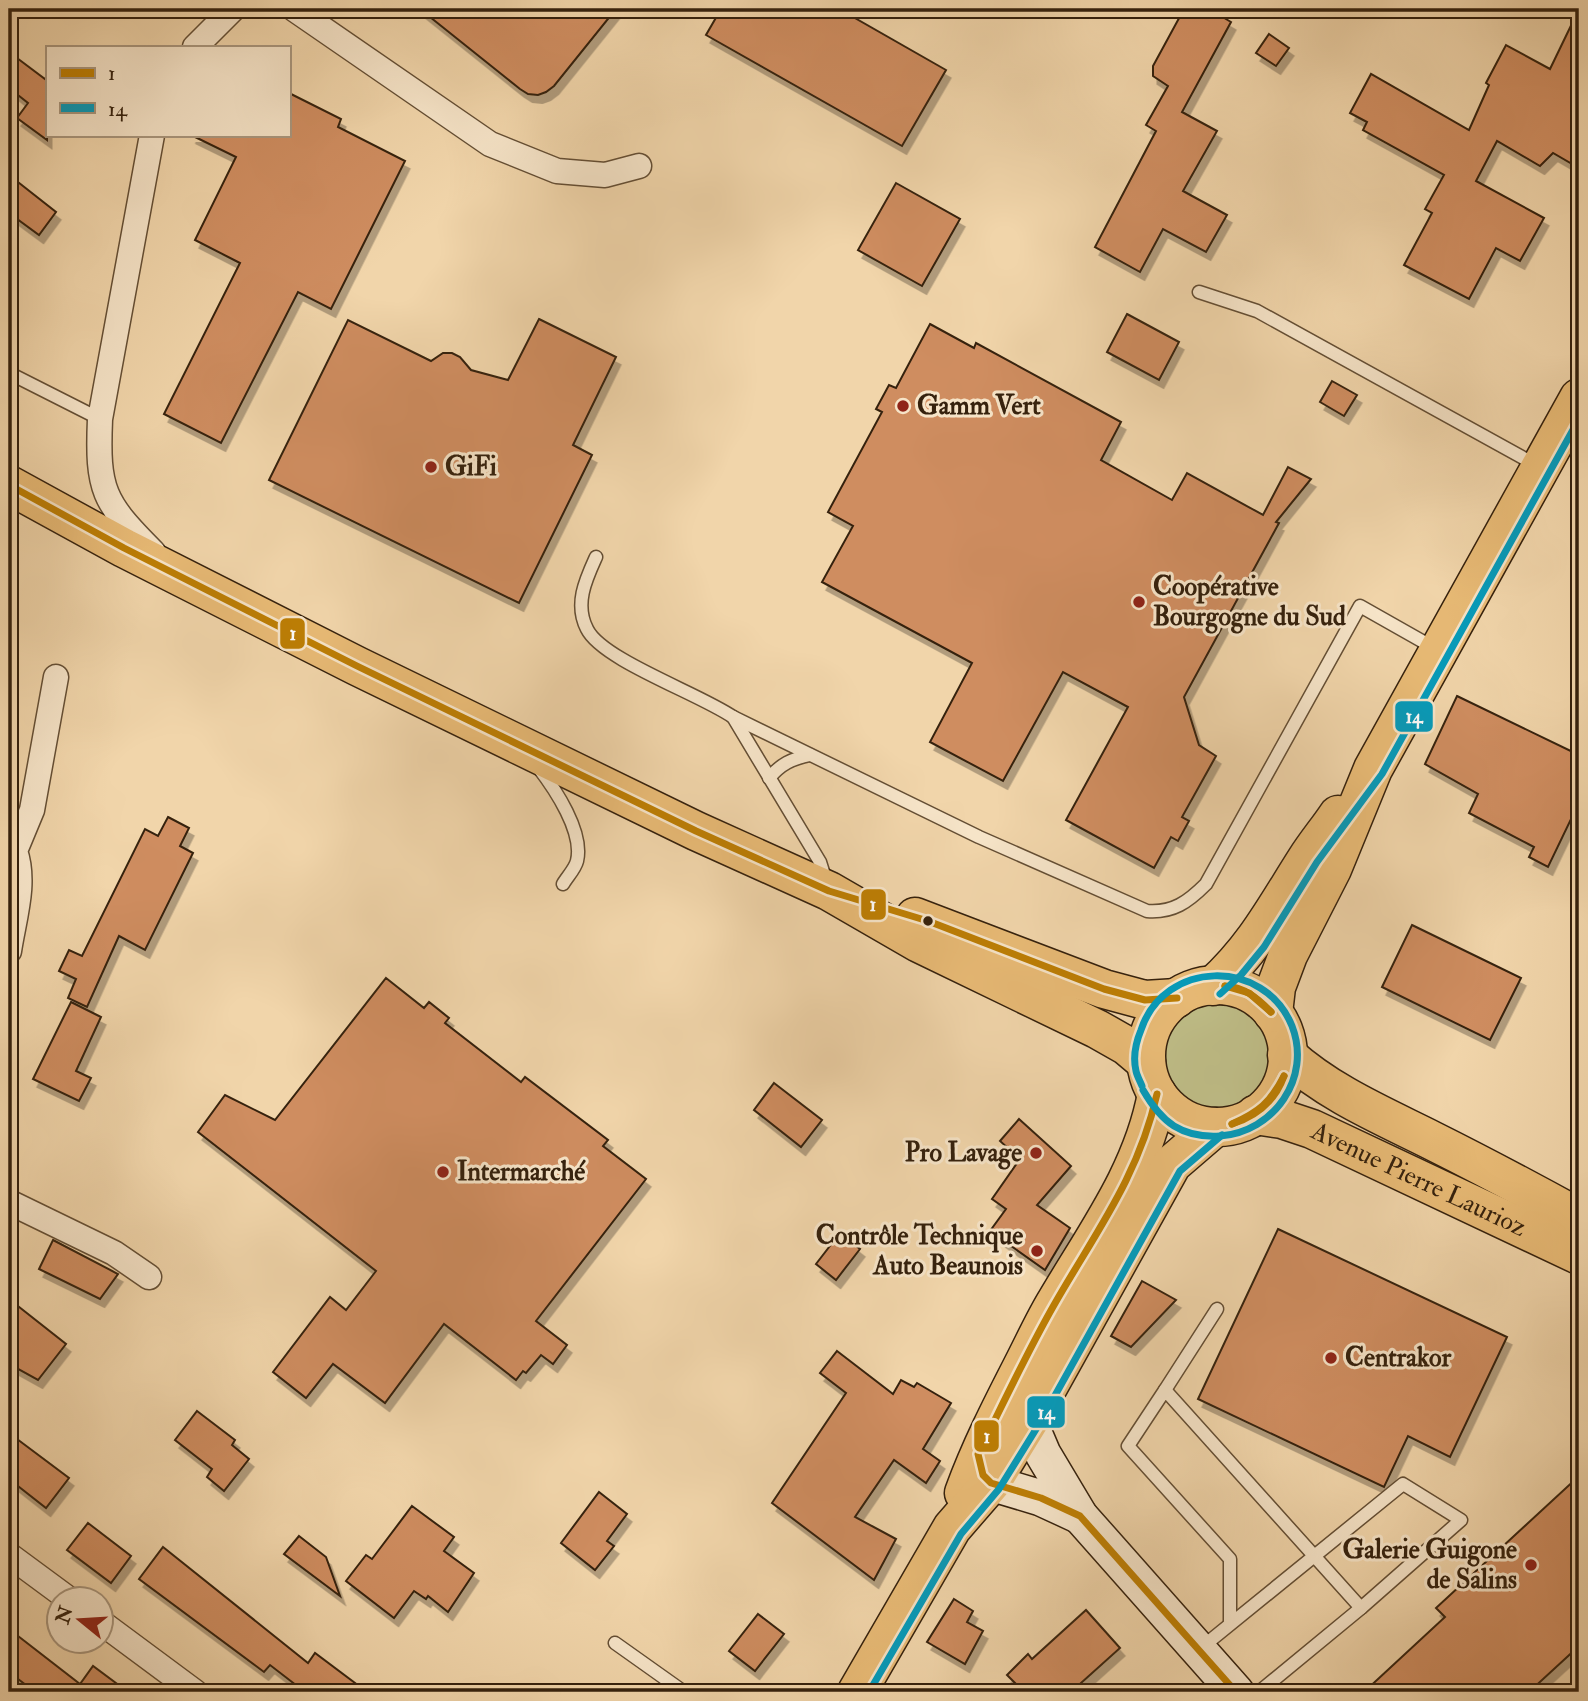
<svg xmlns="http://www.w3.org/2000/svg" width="1588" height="1701" viewBox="0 0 1588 1701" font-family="'IM FELL Double Pica',serif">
<defs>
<filter id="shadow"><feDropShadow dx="4.5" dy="8" stdDeviation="0" flood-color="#0004"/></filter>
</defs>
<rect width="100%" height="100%" fill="#f1d5aa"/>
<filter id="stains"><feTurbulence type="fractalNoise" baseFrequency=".00286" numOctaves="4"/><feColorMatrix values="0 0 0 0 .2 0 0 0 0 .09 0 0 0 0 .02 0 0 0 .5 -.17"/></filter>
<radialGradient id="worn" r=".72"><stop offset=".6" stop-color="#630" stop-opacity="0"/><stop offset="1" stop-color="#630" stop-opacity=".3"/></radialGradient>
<!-- green -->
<circle fill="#bebc86" stroke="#7a6e4a" stroke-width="2" cx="1217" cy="1056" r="53"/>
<!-- building -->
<g fill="#cf8d61" stroke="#35210d" stroke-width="2" filter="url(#shadow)">
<path d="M420,9H616L554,86L546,92L538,95L528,94L520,89Z"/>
<path d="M721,9H839L946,70L902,146L706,35Z"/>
<path d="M1184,9H1209L1231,22L1182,112L1217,131L1183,191L1227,215L1206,252L1163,229L1140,272L1095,247L1156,131L1146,125L1168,86L1153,76V66Z"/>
<path d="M1579,9V168L1553,153L1540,166L1497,141L1476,181L1544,218L1520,261L1496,248L1469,299L1404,265L1432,213L1425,209L1444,175L1363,130L1367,122L1350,113L1371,74L1469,130L1489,85L1486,83L1506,45L1550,69Z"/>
<path d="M1269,34L1289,48L1276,66L1256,53Z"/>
<path d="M9,52L45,79L47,76V140L17,118L28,103L9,88Z"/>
<path d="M289,93L341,119L338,127L405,161L331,309L298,292L221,443L164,414L240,263L195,240L236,157L191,135H289Z"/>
<path d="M9,175L56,212L39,235L9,213Z"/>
<path d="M896,183L960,219L922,286L858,250Z"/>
<path d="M1127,314L1179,342L1159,380L1107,352Z"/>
<path d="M539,319L616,357L573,445L592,455L519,603L269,480L348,320L431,361L443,353H452L460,357L471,370L508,380Z"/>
<path d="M930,324L974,348L976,343L1121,422L1101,460L1172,500L1187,473L1263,515L1288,467L1311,479L1276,522L1279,523L1184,697L1199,745L1216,756L1182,817L1189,821L1178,841L1171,837L1154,868L1066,820L1128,707L1063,672L1003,781L930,742L972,663L822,582L853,526L828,512L882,412L876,409L889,385L896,388Z"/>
<path d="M1332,381L1357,395L1344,416L1320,402Z"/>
<path d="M1457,696L1579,755V820L1572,817L1548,867L1529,857L1534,847L1469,813L1478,794L1425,764Z"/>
<path d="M168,817L189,828L180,846L193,853L145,950L119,936L87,1007L68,998L76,979L59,971L69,950L82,956L145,829L158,836Z"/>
<path d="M1412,925L1521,978L1490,1040L1382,987Z"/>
<path d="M386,978L424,1008L429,1002L449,1018L445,1023L521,1082L525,1077L608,1140L603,1146L646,1179L536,1321L567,1345L553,1364L541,1355L526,1373L523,1371L516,1380L444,1324L385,1403L333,1364L306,1398L273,1372L330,1297L346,1310L376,1271L198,1132L225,1095L275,1120Z"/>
<path d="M71,1002L101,1017L76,1071L91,1078L79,1101L33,1079Z"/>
<path d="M774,1083L822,1120L801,1147L754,1110Z"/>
<path d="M1019,1119L1071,1166L1037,1205L1070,1228L1045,1270L990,1231L1006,1209L992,1199L1020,1159L1000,1141Z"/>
<path d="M1278,1229L1507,1337L1450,1457L1408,1436L1384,1487L1198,1399Z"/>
<path d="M840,1233L860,1249L836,1280L816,1264Z"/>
<path d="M53,1240L118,1274L100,1299L39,1269Z"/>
<path d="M1142,1281L1176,1300L1131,1347L1111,1336Z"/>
<path d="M9,1299L66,1344L38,1380L9,1364Z"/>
<path d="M837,1351L893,1394L901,1380L914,1387L917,1383L951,1403L923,1449L940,1461L926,1483L894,1460L855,1517L896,1539L874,1580L772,1503L846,1393L820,1373Z"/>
<path d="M197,1411L235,1440L232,1445L249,1459L224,1491L207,1477L212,1469L175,1440Z"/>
<path d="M9,1433L69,1478L46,1508L9,1479Z"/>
<path d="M1579,1476V1646L1529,1692H1364L1445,1617L1436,1608Z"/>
<path d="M599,1492L627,1514L607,1541L614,1546L595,1570L561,1543Z"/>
<path d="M412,1506L454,1537L444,1551L474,1573L448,1612L428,1596L426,1599L414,1591L394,1618L346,1581L366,1555L372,1559Z"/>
<path d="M88,1523L131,1556L111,1583L67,1550Z"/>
<path d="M299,1536L326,1557L340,1596L284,1554Z"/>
<path d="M163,1547L308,1663L315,1653L367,1692H305L270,1665L264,1672L139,1579Z"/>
<path d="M954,1599L973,1611L967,1622L983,1631L965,1664L927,1642Z"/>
<path d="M1086,1610L1120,1648L1071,1692H1024L1007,1675L1028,1654L1032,1659Z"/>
<path d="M758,1614L784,1634L755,1671L729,1651Z"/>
<path d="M9,1629L80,1684L93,1666L128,1692H35L9,1672Z"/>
</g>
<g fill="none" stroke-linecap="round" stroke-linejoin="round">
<!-- service casing -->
<g stroke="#644e34" stroke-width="15">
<g id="service">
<path d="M1199,292L1257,311L1538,466"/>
<path d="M9,373L100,419"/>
<path d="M596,557C586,579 574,604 587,629C602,660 700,694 733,717L820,862L826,881"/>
<path d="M733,717L979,837L1147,911C1173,913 1188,902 1206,884L1360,606L1436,649"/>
<path d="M538,767C555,789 584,832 577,861C575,869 567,877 563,884"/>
<path d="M769,778C781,764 791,759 810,755"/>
<path d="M1165,1390L1217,1309"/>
<path d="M1230,1623V1559L1128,1446L1165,1390L1361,1608"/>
<path d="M615,1643L684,1692"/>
<path d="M1201,1648L1403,1484L1461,1520L1361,1608L1259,1692"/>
</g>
</g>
<!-- minor casing -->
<g stroke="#644e34" stroke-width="27">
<g id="minor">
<path d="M294,9L490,144L557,171L605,175L639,166"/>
<path d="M195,47L233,9"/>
<path d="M152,135L100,419C97,490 103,502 153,552"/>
<path d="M9,951C14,918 26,883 15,851L32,810L56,677"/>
<path d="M9,1202L114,1253L149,1277"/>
<path d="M9,1555L70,1600"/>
<path d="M102,1623L195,1692"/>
</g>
</g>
<!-- secondary casing -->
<g stroke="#35210d" stroke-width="38">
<g id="secondary">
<path d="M1029,1421L1043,1454L1080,1516L1236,1692"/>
<path d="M979,1459L983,1475L991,1483L1041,1498L1080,1516"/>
</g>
</g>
<!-- primary casing -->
<g stroke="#35210d" stroke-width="41">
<g id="primary">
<path d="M9,485L124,548L357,666L696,831L829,891L919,943L1097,1029L1127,1046L1146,1062"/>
<path d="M915,917L1104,989L1145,1000L1177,998"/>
<circle cx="1217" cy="1056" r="71"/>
<path d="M1213,986C1255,948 1276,907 1306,860C1316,844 1328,830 1338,815"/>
<path d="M1273,1013L1276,987L1288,955L1332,869L1373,769L1579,398"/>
<path d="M1287,1055C1329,1093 1381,1115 1431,1140C1481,1165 1530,1191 1579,1218"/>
<path id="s1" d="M1255,1115L1282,1119L1312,1129L1579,1255"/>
<path d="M964,1493C980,1449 1001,1408 1022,1367C1034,1344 1044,1321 1057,1300C1096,1234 1143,1171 1157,1094"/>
<path d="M857,1692L952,1528L991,1483L1029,1421L1172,1164L1215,1127"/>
</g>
</g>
<!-- service -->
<use href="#service" stroke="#f6e4c8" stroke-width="12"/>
<!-- minor -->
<use href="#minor" stroke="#f6e4c8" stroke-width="24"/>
<!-- secondary -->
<use href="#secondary" stroke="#f6e4c8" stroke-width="35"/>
<!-- primary -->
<use href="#primary" stroke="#e8ba75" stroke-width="38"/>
<!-- bus-1 casing -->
<g stroke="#f6e4c8" stroke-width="12">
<g id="bus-1">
<path d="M9,485L124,548L357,666L696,831L829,891L928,921L1104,989L1145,1000L1177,998"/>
<path d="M1225,986C1244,987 1258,998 1271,1012"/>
<path d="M1225,986L1249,993L1271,1012"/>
<path d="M1157,1094C1138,1178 1095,1233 1054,1305C1026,1354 1003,1404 978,1454L983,1475L991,1483L1041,1498L1080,1516L1236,1692"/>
<path d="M1232,1124C1259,1112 1270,1103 1284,1076"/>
<path d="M1232,1124C1257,1116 1275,1101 1284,1076"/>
</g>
</g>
<!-- bus-2 casing -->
<g stroke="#f6e4c8" stroke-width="12">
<g id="bus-2">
<path d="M1220,994L1241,975L1264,947L1317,862L1382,774L1579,419"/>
<path d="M1142,1086C1140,1081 1137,1076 1136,1071C1133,1058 1136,1042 1141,1030C1164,960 1264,957 1292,1026C1312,1078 1274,1132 1220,1136C1204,1137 1187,1134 1174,1126C1160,1117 1151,1104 1143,1090"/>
<path d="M869,1692L961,1534L999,1489L1038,1426L1180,1171L1222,1135"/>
</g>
</g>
<!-- bus-1 -->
<use href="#bus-1" stroke="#bd7e04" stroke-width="7"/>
<!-- bus-2 -->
<use href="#bus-2" stroke="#059bbb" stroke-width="7"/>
</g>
<!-- markers -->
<g fill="#8f2418" stroke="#f6e4c8" stroke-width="2.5">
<circle cx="903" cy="406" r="7"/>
<circle cx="431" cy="467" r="7"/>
<circle cx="1139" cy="602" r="7"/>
<circle cx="1036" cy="1153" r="7"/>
<circle cx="443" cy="1172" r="7"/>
<circle cx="1037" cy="1251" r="7"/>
<circle cx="1331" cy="1358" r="7"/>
<circle cx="1531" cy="1565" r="7"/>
</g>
<circle fill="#35210d" stroke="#f6e4c8" stroke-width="2.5" cx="928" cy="921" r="6"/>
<g text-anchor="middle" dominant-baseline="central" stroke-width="6" stroke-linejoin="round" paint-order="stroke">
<!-- poi labels -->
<g font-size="26" font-weight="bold" fill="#35210d" stroke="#f6e4c8" text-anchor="start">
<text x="917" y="406">Gamm Vert</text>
<text x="445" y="467">GiFi</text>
<text x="1153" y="587">Coopérative<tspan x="1153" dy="30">Bourgogne du Sud</tspan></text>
<text x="1022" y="1153" text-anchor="end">Pro Lavage</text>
<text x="457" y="1172">Intermarché</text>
<text x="1023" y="1236" text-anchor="end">Contrôle Technique<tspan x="1023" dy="30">Auto Beaunois</tspan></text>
<text x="1345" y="1358">Centrakor</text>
<text x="1517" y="1550" text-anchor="end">Galerie Guigone<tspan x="1517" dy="30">de Salins</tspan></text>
</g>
<!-- street labels -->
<g font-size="26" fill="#35210d" stroke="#f6e4c8">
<text stroke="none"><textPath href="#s1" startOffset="177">Avenue Pierre Laurioz</textPath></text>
</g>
</g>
<g stroke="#f6e4c8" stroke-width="2.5">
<rect x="279" y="617" width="27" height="33" rx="7" fill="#bd7e04"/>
<rect x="1394" y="700" width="40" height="33" rx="7" fill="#059bbb"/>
<rect x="860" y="888" width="27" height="33" rx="7" fill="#bd7e04"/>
<rect x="1026" y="1395" width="40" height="34" rx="7" fill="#059bbb"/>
<rect x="973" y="1419" width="27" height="34" rx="7" fill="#bd7e04"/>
</g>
<g font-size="19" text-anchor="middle" font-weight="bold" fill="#fff">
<text x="293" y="640">1</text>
<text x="1414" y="723">14</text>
<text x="873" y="911">1</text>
<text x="1046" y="1419">14</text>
<text x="987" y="1443">1</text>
</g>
<!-- margin -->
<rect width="1588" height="1701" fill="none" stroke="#f1d5aa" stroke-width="35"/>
<rect x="10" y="10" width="1567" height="1680" fill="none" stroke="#35210d" stroke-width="3.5"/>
<rect x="18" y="18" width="1553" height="1666" fill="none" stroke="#35210d" stroke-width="2"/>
<!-- legend -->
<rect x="46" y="46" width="245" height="91" fill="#f6e4c8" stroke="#a9967d" stroke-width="2"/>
<rect x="60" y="68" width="35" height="10" fill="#bd7e04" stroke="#a9967d" stroke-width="2"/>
<text x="108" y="80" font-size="21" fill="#35210d">1</text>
<rect x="60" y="103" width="35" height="10" fill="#059bbb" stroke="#a9967d" stroke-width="2"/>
<text x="108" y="116" font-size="21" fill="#35210d">14</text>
<!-- north arrow -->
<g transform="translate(80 1620) rotate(288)"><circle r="33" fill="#f6e4c8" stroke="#a9967d" stroke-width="2"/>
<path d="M0-5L12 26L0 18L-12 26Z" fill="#8f2418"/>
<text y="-10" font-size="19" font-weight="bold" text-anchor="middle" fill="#35210d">N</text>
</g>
<rect width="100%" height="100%" filter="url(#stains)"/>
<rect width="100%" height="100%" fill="url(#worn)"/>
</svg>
